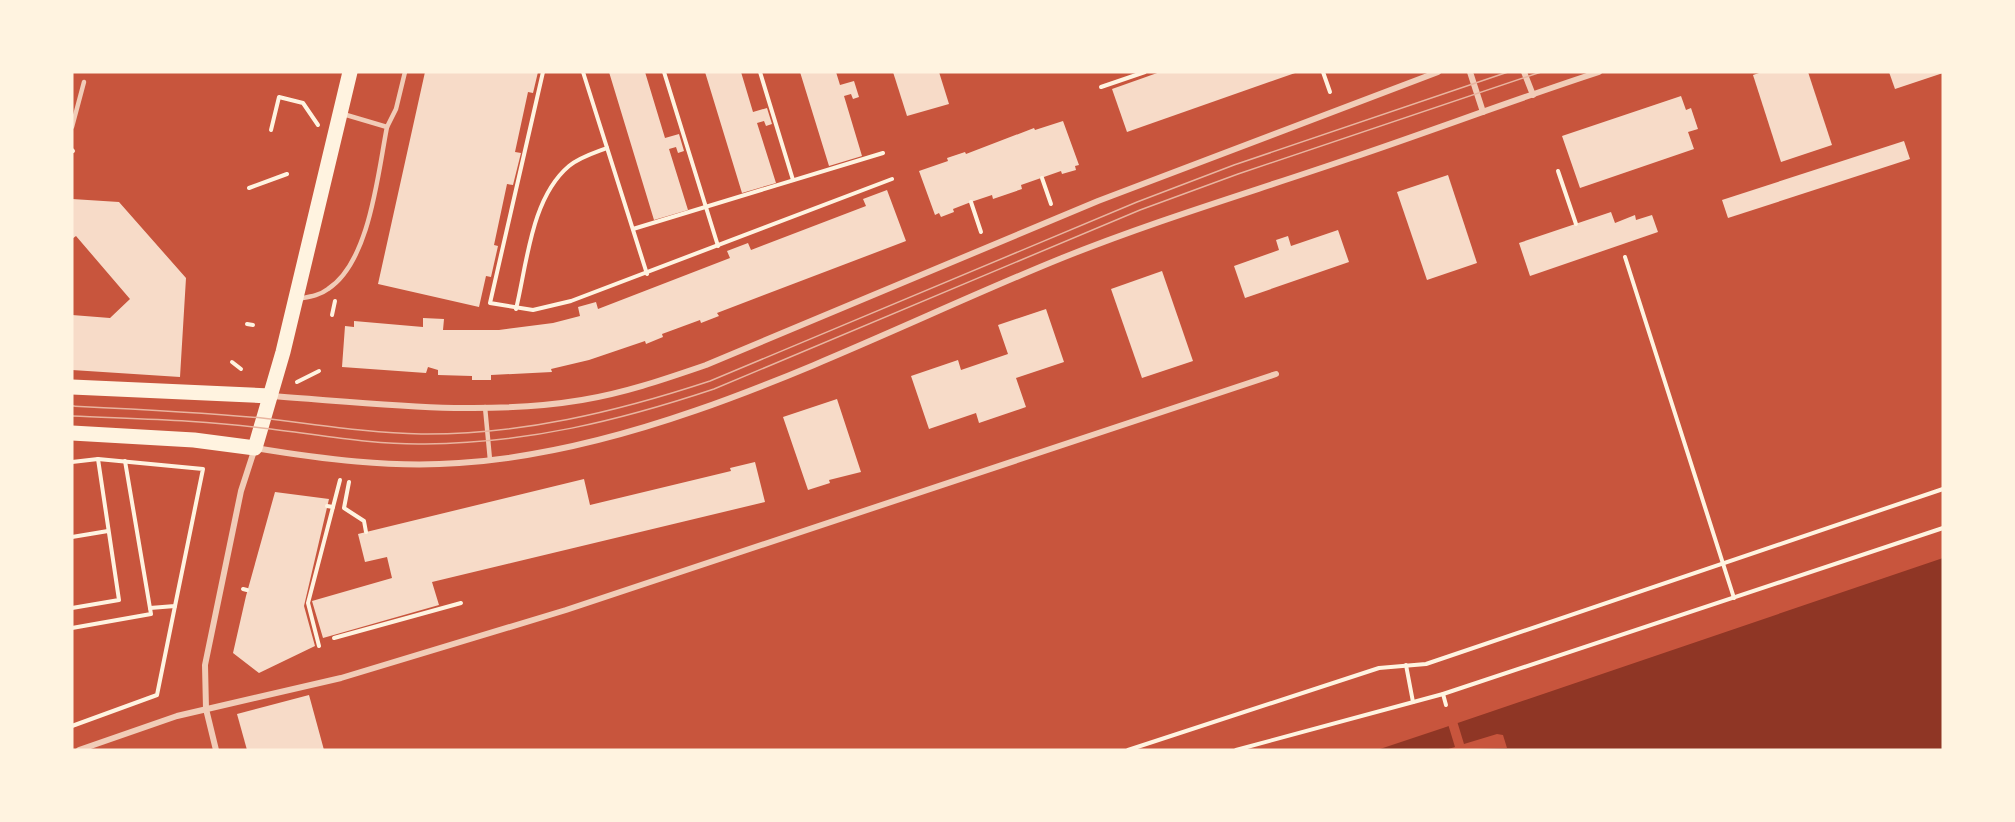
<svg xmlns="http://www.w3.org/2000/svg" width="2015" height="822" viewBox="0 0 2015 822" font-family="'Golos Text',sans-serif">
<rect width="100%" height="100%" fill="#c8553d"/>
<!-- water -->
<path fill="#8f3625" d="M1943,558V750H1377L1443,728Z"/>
<!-- pier -->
<path fill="#c8553d" d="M1457,721L1464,744L1497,734L1503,735L1507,748L1445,750L1455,747L1448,724Z"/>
<!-- building -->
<g fill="#f7dbc8">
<path d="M425,72H538L533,93L528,92L515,152L521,153L513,185L507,184L494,245L498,246L491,277L486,276L479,307L378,284Z"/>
<path d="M609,72H645L665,138L679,134L684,151L678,153L676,147L669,149L688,210L654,220Z"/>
<path d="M705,72H741L753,112L767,108L772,124L766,126L764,121L757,123L776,183L742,193Z"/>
<path d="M800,72H836L840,85L854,81L859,97L853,99L851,94L844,96L862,156L829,166Z"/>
<path d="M893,72H939L949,104L907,116Z"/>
<path d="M1160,72H1298L1127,132L1112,89Z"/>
<path d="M1762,72H1808L1832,145L1781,162L1753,75Z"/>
<path d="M1889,72H1943V73L1895,89Z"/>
<path d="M1681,96L1686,110L1691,108L1698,129L1688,132L1694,149L1580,188L1562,136Z"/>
<path d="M1063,121L1079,165L1075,166L1076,170L1062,174L1061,171L1021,185L1022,189L993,199L992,195L971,202L953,209L954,212L941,217L939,213L935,215L919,171L948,161L947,158L965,152L966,154L1034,128L1035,130Z"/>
<path d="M1904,141L1910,159L1728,218L1722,200Z"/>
<path d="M1448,175L1477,263L1427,280L1397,192Z"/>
<path d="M887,190L906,241L717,313L719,316L701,323L700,320L662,334L663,337L646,344L645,341L589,360L551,369L552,372L491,375V380H472V376L438,375V370L428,367L426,373L342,367L345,326L354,327V321L423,327V318L444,319L443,330H499L553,323L580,316L578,307L596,302L598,309L730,258L727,251L748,243L751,250L866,206L863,199Z"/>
<path d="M72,199L119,202L186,278L180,377L72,370V315L110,318L130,299L76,236L72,239Z"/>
<path d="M1611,212L1615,223L1635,215L1636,220L1652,215L1658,232L1530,276L1519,243Z"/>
<path d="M1338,230L1349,262L1245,298L1234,266L1279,250L1276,240L1288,236L1291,246Z"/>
<path d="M1162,271L1193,361L1142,378L1111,289Z"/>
<path d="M1046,309L1064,362L1016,378L1026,407L979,423L976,413L929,429L911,376L958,360L961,370L1008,354L998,325Z"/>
<path d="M837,399L861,472L829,480L830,483L808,490L783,417Z"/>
<path d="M755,462L765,502L432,582L439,605L323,638L312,601L392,578L387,557L365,562L358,534L584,479L590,505L731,471L730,468Z"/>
<path d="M275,492L329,499L304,606L315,646L259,673L233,653L246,596Z"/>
<path d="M309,695L324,750H247L237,714Z"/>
</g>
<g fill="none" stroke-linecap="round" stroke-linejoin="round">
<!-- path -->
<g stroke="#fff3e0" stroke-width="4">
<path d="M543,72L490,303L533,310L571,301L892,179"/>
<path d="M583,72L647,274"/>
<path d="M664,72L718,246"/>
<path d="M760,72L793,180"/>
<path d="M1323,72L1330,92"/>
<path d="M1101,87L1145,72"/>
<path d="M271,130L279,97L303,103L318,125"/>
<path d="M72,150L73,151"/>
<path d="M1558,171L1576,224"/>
<path d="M1042,178L1051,204"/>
<path d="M249,188L287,174"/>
<path d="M971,202L981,232"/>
<path d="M633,229L883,153"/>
<path d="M1625,257L1734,598"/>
<path d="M516,309C527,264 531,198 569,166C580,157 594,153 607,148"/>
<path d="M332,315L335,301"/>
<path d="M247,324L253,325"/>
<path d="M232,362L241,369"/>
<path d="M297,382L319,371"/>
<path d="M72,462L98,459L203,469L175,606L150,608"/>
<path d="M349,482L344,508L364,521L366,532"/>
<path d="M327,506L333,507L340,480"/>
<path d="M72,537L108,531"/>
<path d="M243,589L247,590"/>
<path d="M72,608L119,600L98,459"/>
<path d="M72,628L151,614L125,461"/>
<path d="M334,638L461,603"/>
<path d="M319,646L308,603L333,507"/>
<path d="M1406,665L1413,702"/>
<path d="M1443,694L1446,705"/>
<path d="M72,726L157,695L175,606"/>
<path d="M1128,750L1379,668L1426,664L1943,489"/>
<path d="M1236,750L1443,694L1943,528"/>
</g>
<!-- service -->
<g stroke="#f1ccb7" stroke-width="4.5">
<path d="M72,127L84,82"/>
<path d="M387,127L396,109L405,72"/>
<path d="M298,299C308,297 319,296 328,289C370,262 378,172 387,127L343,114"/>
<path d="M485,407L490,460"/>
</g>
<!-- minor -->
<g stroke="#f1ccb7" stroke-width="6">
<path d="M1470,72L1483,112"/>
<path d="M1524,72L1533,95"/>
<path d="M271,396C373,403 480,417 582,400C625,393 665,379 706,365L1098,201L1438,72"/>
<path d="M79,750L177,716L341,678L566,610L1276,374"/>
<path d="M216,750L206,709L205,665L241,491L255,448C322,459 391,468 459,463C664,450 874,334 1062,258C1156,220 1255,191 1351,158C1434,130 1516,99 1599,72"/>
</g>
<!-- primary -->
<g stroke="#fff3e0" stroke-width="15">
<path d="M72,387L270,396"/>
<path d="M72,433L194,440L255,448L283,352L350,72"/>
</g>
<!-- tram -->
<g stroke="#e9b49f" stroke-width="1.5">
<path d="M72,406C135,409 199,412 262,418C315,424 367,433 421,434C520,435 616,412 710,381L1137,202L1234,165L1508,72"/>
<path d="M72,416C135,419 199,420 262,428C316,434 370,445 425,444C527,443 618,421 714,389L1140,210L1238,174L1541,72"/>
</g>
</g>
<!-- border -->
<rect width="2015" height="822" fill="none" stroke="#fff3e0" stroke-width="147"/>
</svg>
